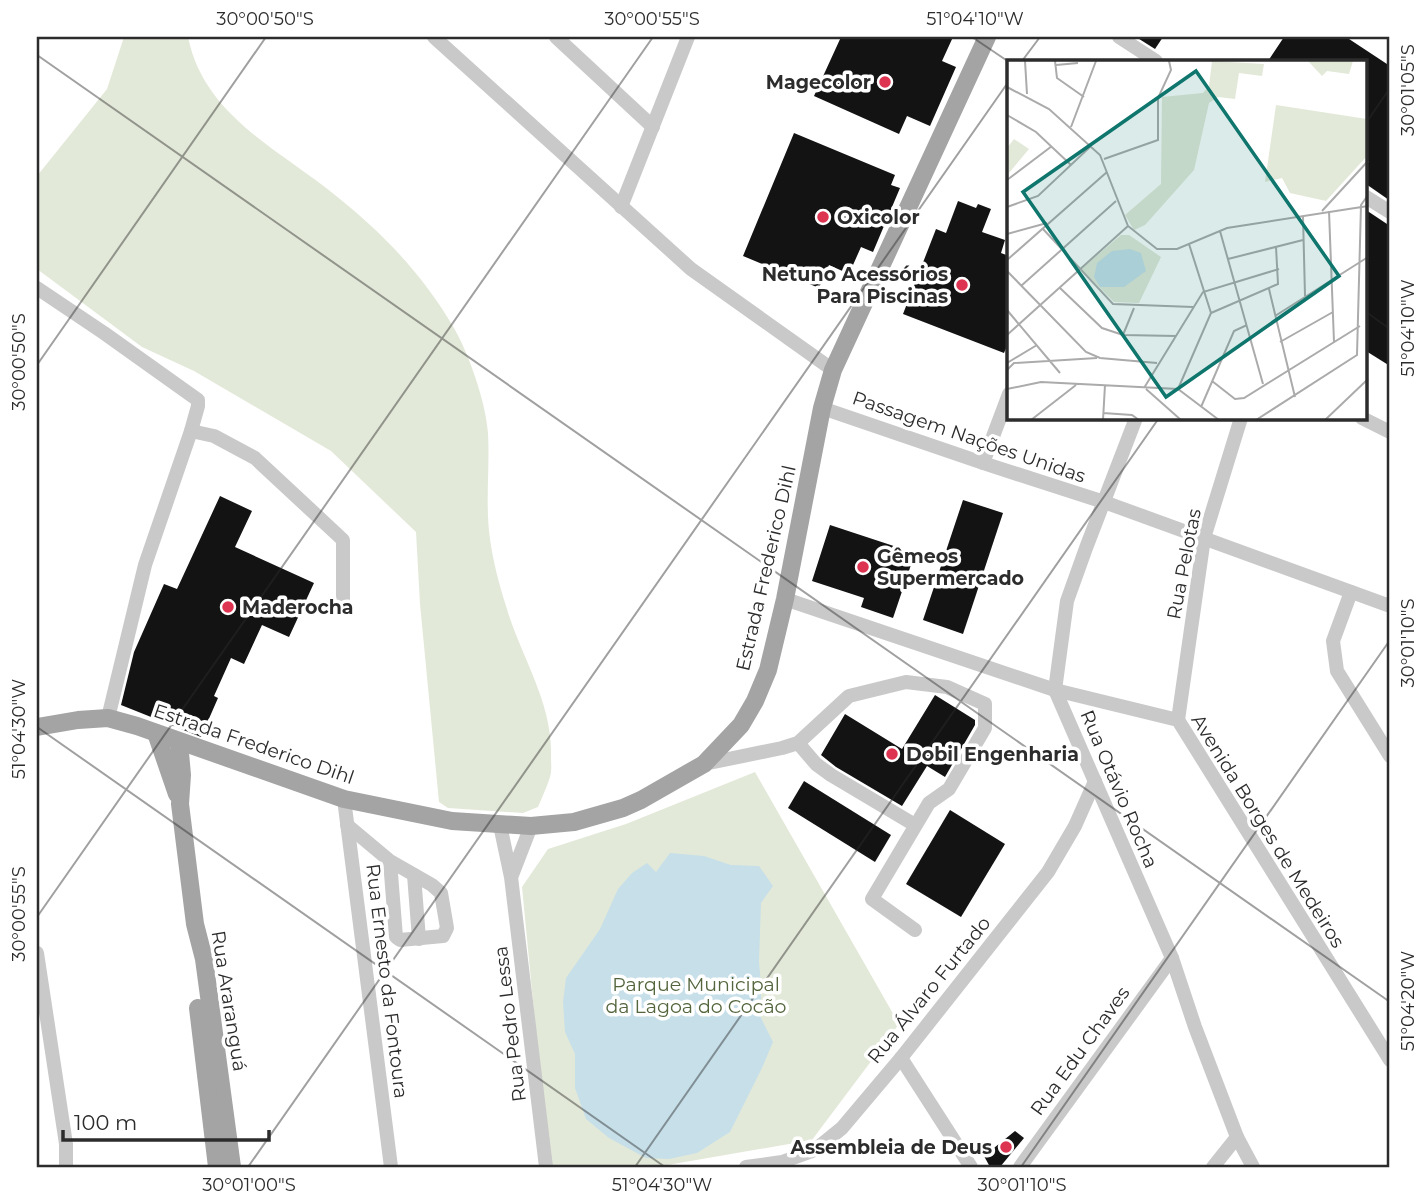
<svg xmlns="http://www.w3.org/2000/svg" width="1427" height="1204" viewBox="0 0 1427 1204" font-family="Montserrat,sans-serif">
<rect width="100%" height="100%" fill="#fff"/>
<!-- green -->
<g fill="#e3e9d9">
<path d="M124,37H188C204,116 279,149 335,195C383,233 423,275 454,328C469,354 486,403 488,433C490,468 485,504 490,539C493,561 499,584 506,606C520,655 553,703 551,756C551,763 552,771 550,777C547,787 542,797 538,807L523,813L448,808L439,802L420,604L416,532L331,451L194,371L142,347L37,269V176L107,89Z"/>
<path d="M755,772L899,1024L812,1140L656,1167H549L522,887L548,849L626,824Z"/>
</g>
<!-- water -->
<path fill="#c6dfe9" d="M670,853L704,856L731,865L759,866L773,886L761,903L759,962L761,984V1018L773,1042L762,1068L730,1132L697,1153L669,1159L646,1158L609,1138L586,1119L575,1088V1054L565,1032L563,1002L566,978L600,929L618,889L632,873L647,863L656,872Z"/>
<!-- building -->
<g fill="#131313">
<path d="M841,37H953L942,61L956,67L930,126L907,116L899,134L814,96Z"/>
<path d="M1136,37H1163L1155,49Z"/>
<path d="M1284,37H1346L1390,66L1389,200L1366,184V61H1268Z"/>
<path d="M794,133L895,175L891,185L900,188L873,252L861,247L849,274L829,265L819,288L743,256Z"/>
<path d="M958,201L976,208L978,204L991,209L982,232L1005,240L1001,253L1009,256V341L1004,353L903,314L936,229L946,233Z"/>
<path d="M1366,210L1390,226V366L1366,351Z"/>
<path d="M220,496L252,511L235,547L314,583L289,637L262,625L244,664L231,658L214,696L218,698L201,737L121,705L134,652L164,584L177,589Z"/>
<path d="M963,500L1003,513L963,634L923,620Z"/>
<path d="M830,525L915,553L893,618L861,607L864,598L812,581Z"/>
<path d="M935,695L975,720V725L945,777L927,766L902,806L836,767L821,755L845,714L902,749Z"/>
<path d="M804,781L891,835L875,862L788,808Z"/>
<path d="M950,810L1005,844L961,917L906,884Z"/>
<path d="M1015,1131L1024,1138L1000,1167H990L984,1156Z"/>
</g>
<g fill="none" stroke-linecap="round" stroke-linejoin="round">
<!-- minor -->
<g stroke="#c9c9c9" stroke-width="14">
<path d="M434,37L691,269L833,370"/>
<path d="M556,37L653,127"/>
<path d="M1119,37L1156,61"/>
<path d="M1366,197L1390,212"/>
<path d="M621,207L688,37"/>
<path d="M37,288L104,333L198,400V406L191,431L145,565L108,718"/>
<path d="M822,408L983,463L1104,502L1390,606"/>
<path d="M1136,418L1086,548L1067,601L1055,690L1172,958L1195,1027L1237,1137L1253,1167"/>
<path d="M1362,418L1390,432"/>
<path d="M191,431L214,436L255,458L343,540V605"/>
<path d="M983,463L1009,394"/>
<path d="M1351,592L1333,641L1337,671L1390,756"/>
<path d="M785,599L1055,690L1178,720L1390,1060"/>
<path d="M1178,720L1204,538L1241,418"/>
<path d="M798,743L816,764L831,775L915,825"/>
<path d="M704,764L782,748L798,743L849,696L906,682L947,687L985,704V728L949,789L929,803L872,899L915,930"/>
<path d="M344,799L391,1167"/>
<path d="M347,825L390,861L396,937L400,940L443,936L447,928L441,893L432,885L390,861"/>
<path d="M500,825L511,877L546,1167"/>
<path d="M414,875L419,939"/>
<path d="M512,875L531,826"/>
<path d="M37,953L66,1144V1167"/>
<path d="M901,1058L971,1167"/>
<path d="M746,1167L782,1162L815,1150L842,1128L901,1058L1048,872L1075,826L1095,781"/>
<path d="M1020,1167L1172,958"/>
<path d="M1213,1167L1237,1137"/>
</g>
<!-- major -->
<g stroke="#a4a4a4" stroke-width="18">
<path d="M37,727L78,720L108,718L137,726L344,799L452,821L531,826L574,822L623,808L641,800L704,764L741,725L755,701L768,670L785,599L822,408L833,370L987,37"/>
<path d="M156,733L177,794"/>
<path d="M179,742L182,775L180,804L195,924L204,959L232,1167"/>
<path d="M198,1008L217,1167"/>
</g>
</g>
<!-- ticks -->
<path fill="none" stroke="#2c2c2c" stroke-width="2" stroke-opacity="0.45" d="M972,37L1009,62M37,55L1390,1002M1022,61L1040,37M1366,123L1390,88M1366,312L1390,329M37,365L266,37M37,727L665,1167M37,917L653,37M248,1167L1009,81M635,1167L1159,418M1021,1167L1390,640"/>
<!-- markers -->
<g fill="#dc3451" stroke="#fff" stroke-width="2.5">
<circle cx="885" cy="82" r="7"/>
<circle cx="823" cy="217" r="7"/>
<circle cx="962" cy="285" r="7"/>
<circle cx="863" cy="567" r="7"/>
<circle cx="228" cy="607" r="7"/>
<circle cx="892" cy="754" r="7"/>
<circle cx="1006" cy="1147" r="7"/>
</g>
<g text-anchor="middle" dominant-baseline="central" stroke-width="7" stroke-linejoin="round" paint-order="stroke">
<!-- poi labels -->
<g font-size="19" font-weight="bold" fill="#2c2c2c" stroke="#fff" text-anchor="start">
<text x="871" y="82" text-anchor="end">Magecolor</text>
<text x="837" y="217">Oxicolor</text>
<text x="948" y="274" text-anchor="end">Netuno Acessórios<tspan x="948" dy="22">Para Piscinas</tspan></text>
<text x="877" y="556">Gêmeos<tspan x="877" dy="22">Supermercado</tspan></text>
<text x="242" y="607">Maderocha</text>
<text x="906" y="754">Dobil Engenharia</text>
<text x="992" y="1147" text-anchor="end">Assembleia de Deus</text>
</g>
<!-- street labels -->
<g font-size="19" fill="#2c2c2c" stroke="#fff">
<text transform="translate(969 437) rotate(19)">Passagem Nações Unidas</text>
<text transform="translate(1184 564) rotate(-79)">Rua Pelotas</text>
<text transform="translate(766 568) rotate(-77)">Estrada Frederico Dihl</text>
<text transform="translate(254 744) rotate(19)">Estrada Frederico Dihl</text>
<text transform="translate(1119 789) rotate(67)">Rua Otávio Rocha</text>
<text transform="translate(1268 831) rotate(58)">Avenida Borges de Medeiros</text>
<text transform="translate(387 981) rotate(83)">Rua Ernesto da Fontoura</text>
<text transform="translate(929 990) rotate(-51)">Rua Álvaro Furtado</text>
<text transform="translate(229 1001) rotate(81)">Rua Araranguá</text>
<text transform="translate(510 1024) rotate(-97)">Rua Pedro Lessa</text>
<text transform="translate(1080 1051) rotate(-54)">Rua Edu Chaves</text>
</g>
<!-- park labels -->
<g font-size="19" fill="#53653c" stroke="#fff">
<text x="696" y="984">Parque Municipal<tspan x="696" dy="22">da Lagoa do Cocão</tspan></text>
</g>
</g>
<!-- overview -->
<g transform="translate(1007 60)">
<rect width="360" height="360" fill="#fff"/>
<path d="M205,1L257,4L255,16L232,13L228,39L211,37L202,43L187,110L138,165L127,170L118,155L154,124L155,37L196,33L202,26ZM301,1H346L342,14L320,11L315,16ZM269,45L360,59V96L319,141L283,133L275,118L258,122ZM7,79L22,89L2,113L0,88ZM114,175H122L154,197L132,243L107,242L74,209Z" fill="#e3e9d9"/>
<path d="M123,189L134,193L139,211L117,227H93L87,217L90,203L105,191Z" fill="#c6dfe9"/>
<path fill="none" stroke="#ababab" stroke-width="2" d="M18,1L20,34M48,1L50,18L77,37M49,5L71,3M0,27L42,49L93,95L121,166L150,189H170L220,168L361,146M0,55L29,72L64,105M64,67L89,1M97,99L151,80V38L164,10L162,1M0,120L45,86M0,147L31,136L84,86M315,151L361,101M322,151L327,282M296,156L298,236M36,169L106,244L186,247M213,171L256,324M0,174L40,163M221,199L296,180M0,200L100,112M0,211L79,292L93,298L150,303M14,226L109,141M53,228L95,268L116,275L169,276M262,229L288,337M0,250L53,313M204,253L271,224L269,187M268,256L361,197M0,275L121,166M116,275L127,248M273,282L326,252M0,303L30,285M0,310L7,303L90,298M205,321L228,339L237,338L353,266M137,328L196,232L272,209M0,329L34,322L171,329L212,360M139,329L174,360M171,329L204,253L182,184M194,347L227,271L240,265M96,353L125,355L132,360M24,360L69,325M96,360L98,325M249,360L350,295L354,145L361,135M318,360L361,319"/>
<path fill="#0f766e" fill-opacity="0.15" stroke="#0f766e" stroke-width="3.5" d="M189,11L332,216L159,337L16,132Z"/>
<rect width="360" height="360" fill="none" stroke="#2c2c2c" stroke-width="3.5"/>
</g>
<!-- border -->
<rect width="1427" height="1204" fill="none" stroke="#ffffff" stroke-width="77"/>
<!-- scale -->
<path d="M63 1130v10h206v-10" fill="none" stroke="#2c2c2c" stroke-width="3.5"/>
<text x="74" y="1130" font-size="21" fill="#2c2c2c" stroke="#ffffff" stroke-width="5" paint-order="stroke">100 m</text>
<rect x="38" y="38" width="1350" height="1128" fill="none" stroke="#2c2c2c" stroke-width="2.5"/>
<g font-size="18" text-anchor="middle" fill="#2c2c2c">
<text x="265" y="25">30°00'50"S</text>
<text x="652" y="25">30°00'55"S</text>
<text x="975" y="25">51°04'10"W</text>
<text transform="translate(1408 90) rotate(-90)" y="6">30°01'05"S</text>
<text transform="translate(1408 328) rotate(-90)" y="6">51°04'10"W</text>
<text transform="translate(19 362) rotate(-90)" y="6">30°00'50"S</text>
<text transform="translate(1408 643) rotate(-90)" y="6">30°01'10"S</text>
<text transform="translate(19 729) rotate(-90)" y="6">51°04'30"W</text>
<text transform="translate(19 914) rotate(-90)" y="6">30°00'55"S</text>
<text transform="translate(1408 1001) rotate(-90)" y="6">51°04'20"W</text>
<text x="249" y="1191">30°01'00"S</text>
<text x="662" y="1191">51°04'30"W</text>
<text x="1022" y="1191">30°01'10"S</text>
</g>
</svg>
